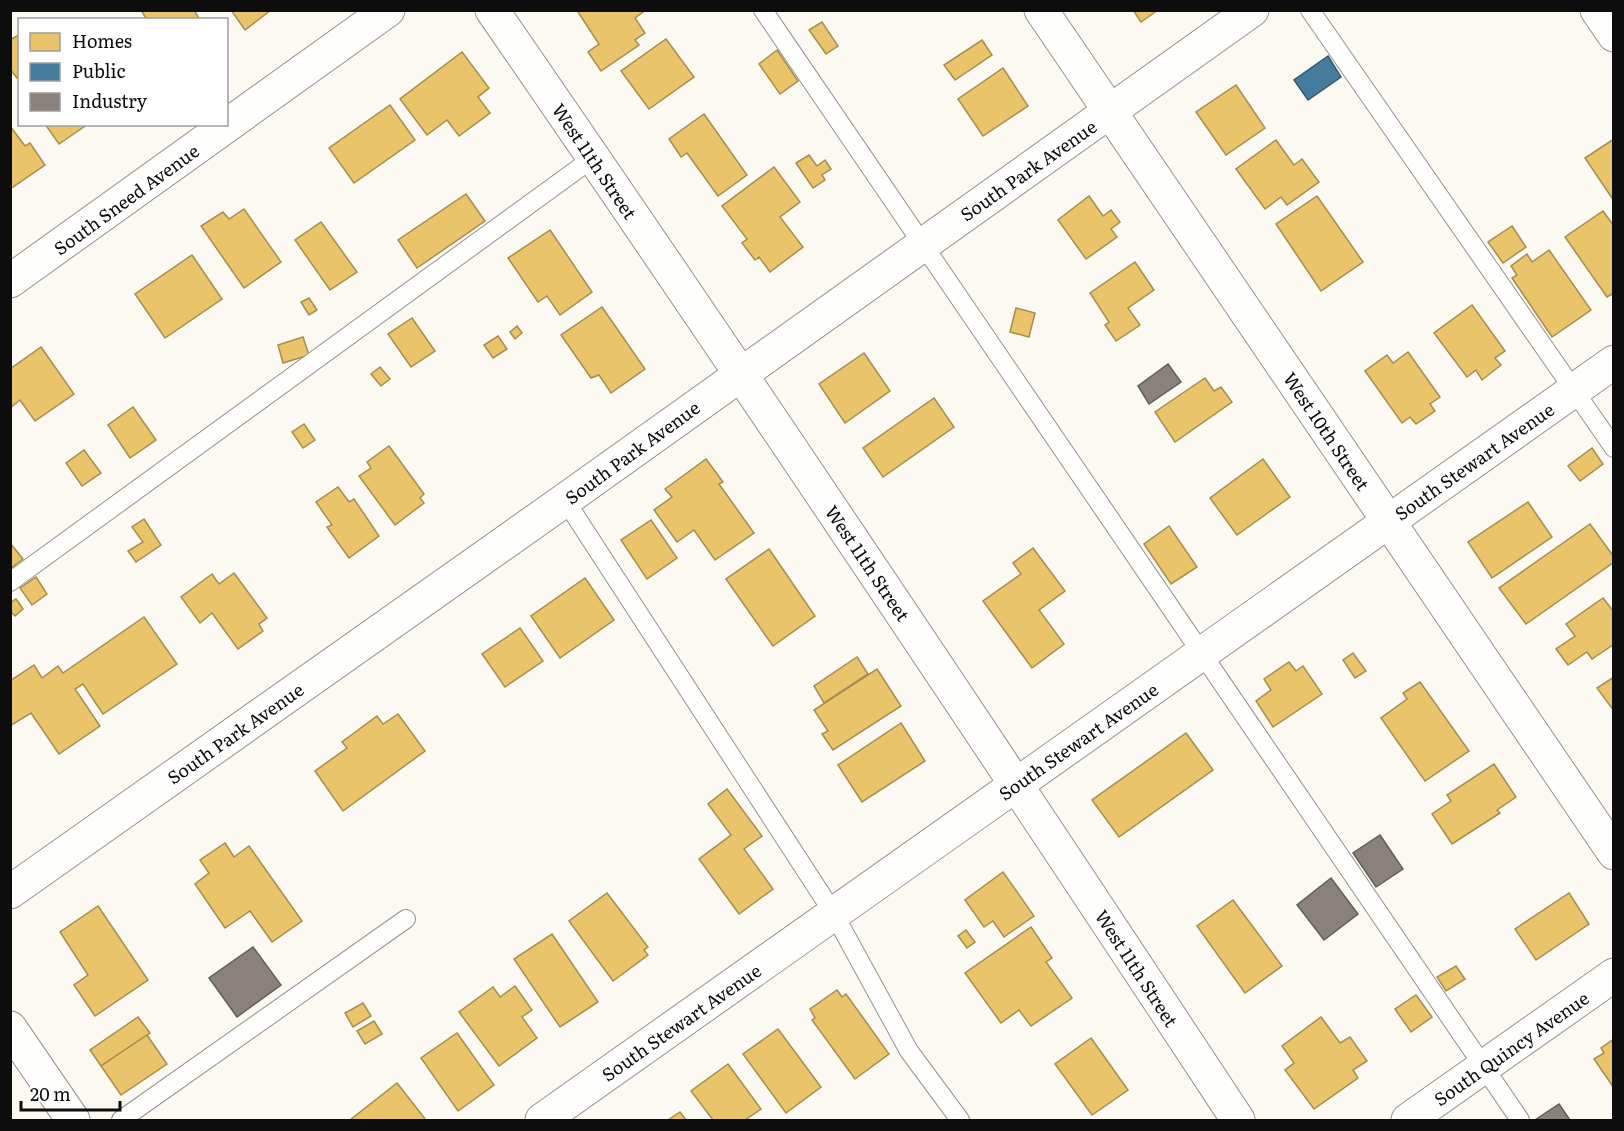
<svg xmlns="http://www.w3.org/2000/svg" width="1624" height="1131" viewBox="0 0 1624 1131" font-family="Literata,serif">
<rect width="100%" height="100%" fill="#fbf9f1"/>
<!-- homes -->
<g fill="#e9c46a" stroke="#a78d4e" stroke-width="1.5">
<path d="M141,10H194L200,20H147Z"/>
<path d="M231,10H271L245,30Z"/>
<path d="M581,10H646L635,18L645,33L635,40L639,45L601,71L588,52L599,44L578,12Z"/>
<path d="M1133,10H1158L1141,22Z"/>
<path d="M822,22L838,46L826,54L809,30Z"/>
<path d="M20,34V77L17,78L10,69V40Z"/>
<path d="M666,39L694,77L649,109L621,71Z"/>
<path d="M982,40L992,55L955,80L944,65Z"/>
<path d="M777,50L798,81L780,94L759,64Z"/>
<path d="M462,52L489,88L478,97L490,113L459,136L447,120L427,135L400,99Z"/>
<path d="M1003,68L1028,106L983,136L958,99Z"/>
<path d="M1236,85L1265,128L1226,155L1196,112Z"/>
<path d="M390,105L415,140L354,183L329,148Z"/>
<path d="M704,114L747,175L718,196L687,153L681,157L669,139Z"/>
<path d="M45,124H88L59,144Z"/>
<path d="M10,126L25,146L30,143L45,165L10,189Z"/>
<path d="M1614,139V201L1585,158Z"/>
<path d="M1276,140L1294,165L1302,159L1319,182L1287,205L1281,197L1265,209L1236,169Z"/>
<path d="M809,155L817,166L825,160L831,169L822,175L825,180L813,188L796,163Z"/>
<path d="M774,167L800,202L780,217L803,247L770,272L759,257L755,260L742,243L747,239L722,206Z"/>
<path d="M466,194L485,221L417,268L398,240Z"/>
<path d="M1089,196L1103,216L1111,210L1120,222L1111,229L1117,237L1086,259L1058,220Z"/>
<path d="M1317,196L1363,262L1321,291L1276,224Z"/>
<path d="M244,209L281,262L244,288L201,226L223,212L229,219Z"/>
<path d="M1603,211L1614,226V293L1607,297L1565,237Z"/>
<path d="M321,222L357,272L330,290L295,240Z"/>
<path d="M1512,226L1526,247L1503,263L1488,242Z"/>
<path d="M550,230L592,292L560,315L547,296L538,302L508,258Z"/>
<path d="M1549,250L1591,310L1552,337L1512,278L1517,275L1511,266L1527,254L1532,262Z"/>
<path d="M192,255L222,299L165,338L135,294Z"/>
<path d="M1135,262L1154,290L1128,308L1140,325L1116,341L1105,325L1109,322L1090,293Z"/>
<path d="M309,298L317,310L309,315L301,302Z"/>
<path d="M1472,305L1505,351L1495,358L1501,365L1482,380L1476,370L1467,377L1434,333Z"/>
<path d="M602,307L645,369L611,393L599,375L591,378L561,335Z"/>
<path d="M1016,308L1035,313L1029,337L1010,332Z"/>
<path d="M412,318L435,351L411,367L388,334Z"/>
<path d="M517,326L522,333L515,339L510,332Z"/>
<path d="M498,336L507,349L493,358L484,345Z"/>
<path d="M303,337L309,355L283,363L278,345Z"/>
<path d="M41,347L74,394L35,421L20,400L10,408V369Z"/>
<path d="M1408,352L1440,397L1430,404L1435,411L1416,424L1410,417L1402,423L1365,371L1387,355L1393,363Z"/>
<path d="M864,353L890,391L845,423L819,384Z"/>
<path d="M380,367L390,379L381,386L371,374Z"/>
<path d="M1205,378L1214,391L1221,387L1232,402L1175,442L1155,412Z"/>
<path d="M934,398L954,427L883,477L863,448Z"/>
<path d="M133,407L156,440L130,458L108,425Z"/>
<path d="M304,424L315,440L303,448L292,432Z"/>
<path d="M389,446L424,494L420,498L424,503L395,525L359,476L371,468L367,462Z"/>
<path d="M1592,448L1603,464L1580,481L1568,466Z"/>
<path d="M84,450L101,473L82,486L66,463Z"/>
<path d="M706,459L723,482L719,484L754,533L715,560L694,530L677,542L654,510L672,497L665,489Z"/>
<path d="M1263,459L1290,497L1237,535L1210,498Z"/>
<path d="M338,487L349,502L354,499L379,536L349,558L327,527L332,525L316,502Z"/>
<path d="M1528,502L1552,537L1492,578L1468,542Z"/>
<path d="M144,519L161,545L136,562L128,551L143,542L132,527Z"/>
<path d="M651,520L677,558L647,579L621,540Z"/>
<path d="M1590,524L1614,557V562L1526,624L1499,588Z"/>
<path d="M1169,526L1197,567L1171,584L1144,544Z"/>
<path d="M10,543L23,559L10,569Z"/>
<path d="M1033,548L1065,591L1039,610L1064,644L1032,668L983,601L1021,574L1013,563Z"/>
<path d="M769,549L815,616L773,646L726,579Z"/>
<path d="M234,573L267,618L259,624L263,631L238,649L212,613L200,623L181,597L212,574L219,584Z"/>
<path d="M36,577L47,594L32,605L20,588Z"/>
<path d="M585,578L614,620L560,658L531,616Z"/>
<path d="M1603,598L1614,612V644L1592,659L1587,652L1568,665L1556,649L1575,636L1566,624Z"/>
<path d="M16,599L23,609L15,616L10,611V603Z"/>
<path d="M144,617L177,664L103,714L83,684L75,689L100,726L59,754L31,713L10,726V681L34,665L42,678L58,666L63,673Z"/>
<path d="M520,628L543,661L505,687L482,654Z"/>
<path d="M1353,653L1366,671L1355,678L1343,660Z"/>
<path d="M857,657L868,674L824,703L814,686Z"/>
<path d="M1289,662L1296,671L1303,666L1322,694L1273,727L1256,701L1271,690L1264,679Z"/>
<path d="M877,669L901,706L833,750L822,734L828,731L814,710Z"/>
<path d="M1614,677V711L1597,688Z"/>
<path d="M1420,682L1469,751L1425,781L1381,718L1407,699L1403,693Z"/>
<path d="M398,714L425,751L343,811L315,771L347,748L342,742L377,716L383,724Z"/>
<path d="M901,723L925,761L862,802L838,765Z"/>
<path d="M1186,733L1213,770L1119,837L1092,800Z"/>
<path d="M1494,764L1516,797L1497,810L1500,813L1452,844L1432,814L1451,801L1447,795Z"/>
<path d="M727,789L762,836L744,849L773,889L739,914L699,859L731,835L708,804Z"/>
<path d="M225,843L234,857L249,846L302,921L272,942L250,911L225,928L195,884L209,873L200,860Z"/>
<path d="M1003,872L1034,916L1004,937L993,921L984,927L965,900Z"/>
<path d="M607,893L648,947L644,950L648,955L613,981L569,921Z"/>
<path d="M1569,893L1589,924L1536,960L1515,929Z"/>
<path d="M1233,900L1282,966L1245,993L1197,926Z"/>
<path d="M98,906L148,980L95,1016L74,985L88,975L60,932Z"/>
<path d="M1031,927L1052,958L1046,962L1072,998L1031,1026L1019,1010L1001,1023L965,973Z"/>
<path d="M966,930L975,942L967,948L958,936Z"/>
<path d="M552,934L598,1002L560,1027L514,959Z"/>
<path d="M1456,966L1465,979L1446,991L1437,977Z"/>
<path d="M515,986L532,1010L522,1017L537,1038L499,1066L459,1012L493,987L500,997Z"/>
<path d="M837,990L842,997L846,994L889,1054L855,1079L812,1020L815,1018L810,1009Z"/>
<path d="M1416,995L1432,1017L1411,1032L1395,1009Z"/>
<path d="M363,1003L371,1016L353,1027L345,1013Z"/>
<path d="M138,1017L150,1033L101,1066L90,1050Z"/>
<path d="M1321,1017L1340,1043L1350,1037L1367,1061L1353,1070L1358,1078L1314,1109L1285,1070L1294,1063L1282,1046Z"/>
<path d="M374,1021L382,1034L365,1044L357,1031Z"/>
<path d="M778,1029L821,1087L786,1113L743,1054Z"/>
<path d="M457,1033L494,1085L458,1111L421,1058Z"/>
<path d="M147,1035L167,1064L121,1095L101,1066Z"/>
<path d="M1091,1038L1128,1090L1092,1115L1055,1064Z"/>
<path d="M1614,1039V1088L1594,1059L1604,1053L1601,1048Z"/>
<path d="M728,1064L761,1109L745,1120H713L691,1091Z"/>
<path d="M397,1083L426,1120H350Z"/>
<path d="M680,1112L686,1120H668Z"/>
</g>
<!-- public -->
<path fill="#457b9d" stroke="#345a72" stroke-width="1.5" d="M1328,56L1341,77L1308,100L1294,80Z"/>
<!-- industry -->
<g fill="#8a817c" stroke="#645e5b" stroke-width="1.5">
<path d="M1168,364L1181,382L1149,404L1138,386Z"/>
<path d="M1380,835L1403,869L1376,887L1353,853Z"/>
<path d="M1331,878L1358,914L1324,940L1297,905Z"/>
<path d="M253,947L281,985L237,1017L209,978Z"/>
<path d="M1559,1104L1570,1120H1535Z"/>
</g>
<g fill="none" stroke-linecap="round" stroke-linejoin="round">
<!-- service casing -->
<g stroke="#949390" stroke-width="20">
<g id="service">
<path d="M763,10L1520,1120"/>
<path d="M1310,10L1614,448"/>
<path d="M565,500L834,914L909,1051L960,1120"/>
<path d="M10,582L593,158"/>
<path d="M121,1120L406,919"/>
</g>
</g>
<!-- minor casing -->
<g stroke="#949390" stroke-width="35">
<g id="minor">
<path d="M492,10C745,377 993,748 1238,1120"/>
<path d="M1041,10L1614,853"/>
<path d="M1597,10L1614,35"/>
<path d="M10,281L388,10"/>
<path d="M10,892L565,500L1252,10"/>
<path d="M10,1028L73,1120"/>
<path d="M542,1120L1614,362"/>
<path d="M1408,1120L1614,975"/>
</g>
</g>
<!-- service -->
<use href="#service" stroke="#fefefd" stroke-width="18"/>
<!-- minor -->
<use href="#minor" stroke="#fefefd" stroke-width="33"/>
</g>
<g text-anchor="middle" dominant-baseline="central" stroke-width="6" stroke-linejoin="round" paint-order="stroke">
<!-- street labels -->
<g font-size="18" fill="#0d0d0d" stroke="#fff">
<text transform="translate(595 161) rotate(56)">West 11th Street</text>
<text transform="translate(1028 170) rotate(-35)">South Park Avenue</text>
<text transform="translate(126 199) rotate(-36)">South Sneed Avenue</text>
<text transform="translate(1327 431) rotate(56)">West 10th Street</text>
<text transform="translate(632 452) rotate(-36)">South Park Avenue</text>
<text transform="translate(1474 461) rotate(-35)">South Stewart Avenue</text>
<text transform="translate(868 563) rotate(56)">West 11th Street</text>
<text transform="translate(235 733) rotate(-35)">South Park Avenue</text>
<text transform="translate(1078 741) rotate(-35)">South Stewart Avenue</text>
<text transform="translate(1137 968) rotate(57)">West 11th Street</text>
<text transform="translate(681 1022) rotate(-35)">South Stewart Avenue</text>
<text transform="translate(1511 1048) rotate(-35)">South Quincy Avenue</text>
</g>
</g>
<!-- border -->
<rect width="1624" height="1131" fill="none" stroke="#0d0d0d" stroke-width="24"/>
<!-- legend -->
<rect x="18" y="18" width="210" height="108" fill="#ffffff" stroke="#9e9e9e" stroke-width="1.5"/>
<rect x="30" y="33" width="30" height="18" fill="#e9c46a" stroke="#9e9e9e" stroke-width="1.5"/>
<text x="72" y="48" font-size="18" fill="#0d0d0d">Homes</text>
<rect x="30" y="63" width="30" height="18" fill="#457b9d" stroke="#9e9e9e" stroke-width="1.5"/>
<text x="72" y="78" font-size="18" fill="#0d0d0d">Public</text>
<rect x="30" y="93" width="30" height="18" fill="#8a817c" stroke="#9e9e9e" stroke-width="1.5"/>
<text x="72" y="108" font-size="18" fill="#0d0d0d">Industry</text>
<!-- scale -->
<path d="M21 1101v9h99v-9" fill="none" stroke="#0d0d0d" stroke-width="3"/>
<text x="30" y="1101" font-size="18" fill="#0d0d0d" stroke="#ffffff" stroke-width="4.5" paint-order="stroke">20 m</text>
</svg>
